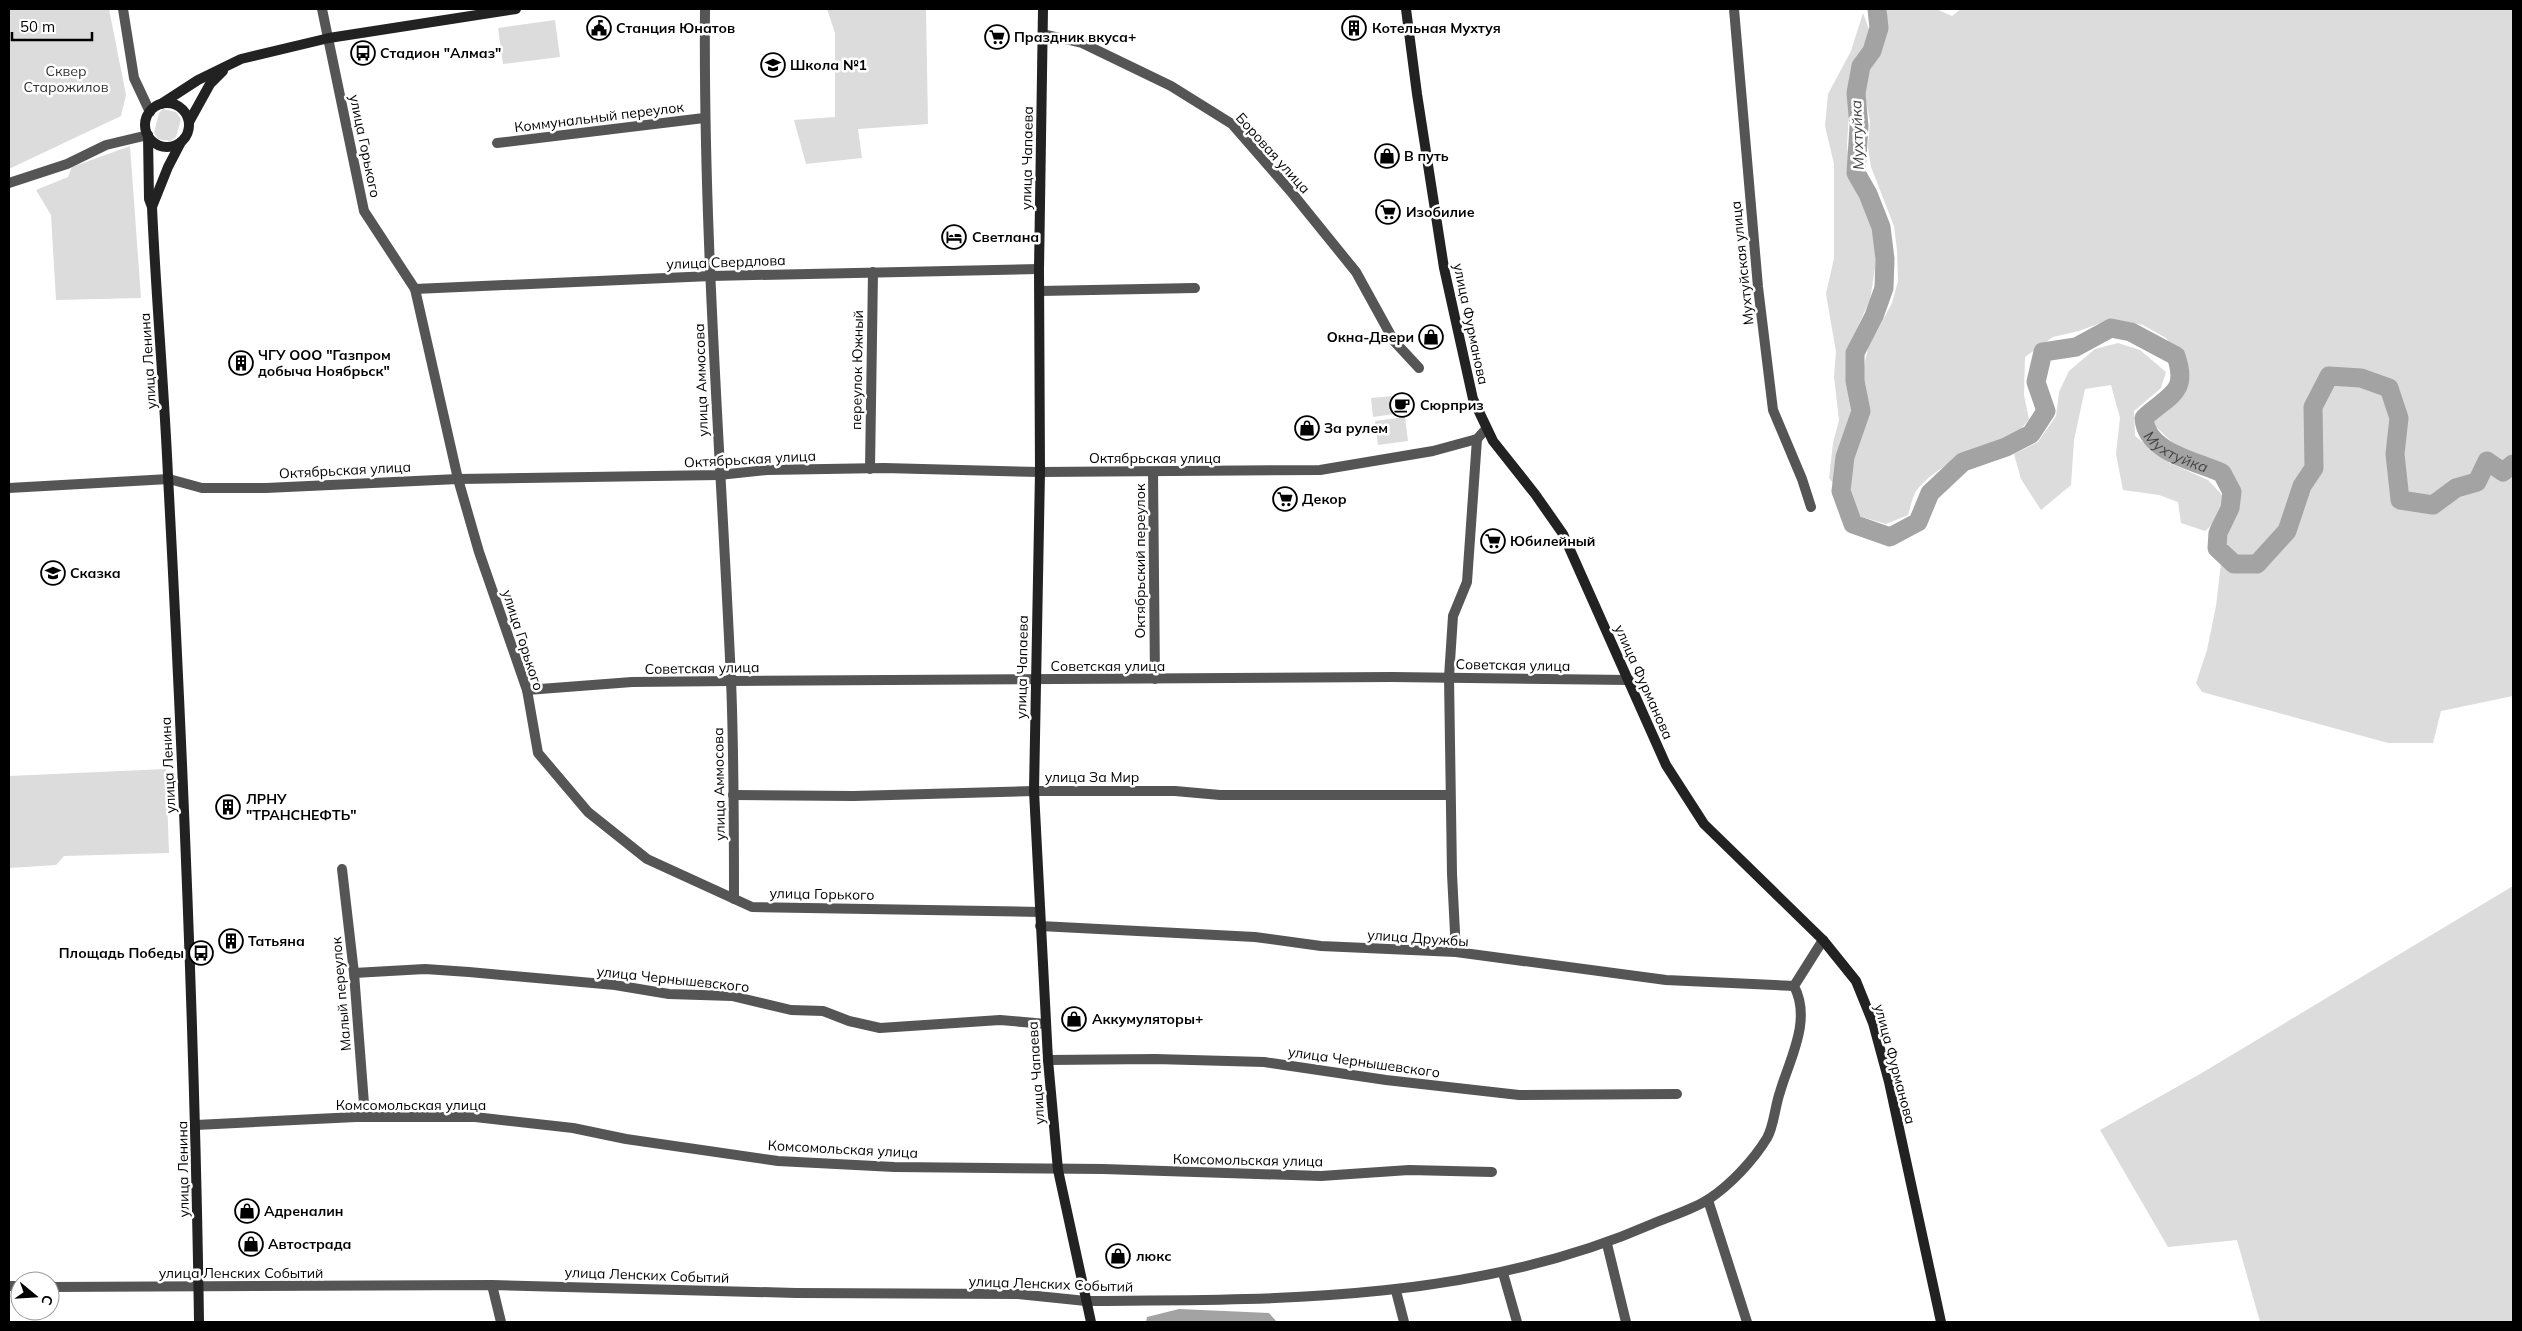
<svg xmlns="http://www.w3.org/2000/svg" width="2522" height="1331" viewBox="0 0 2522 1331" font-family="Mulish,sans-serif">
<rect width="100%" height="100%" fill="#fff"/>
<!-- green -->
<g fill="#dcdcdc">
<path d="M9,9H109L126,95L121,116L11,168H9Z"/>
<path d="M827,9H926L928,124L858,129L862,158L806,164L794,120L835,117V33Z"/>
<path d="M1887,9H1936L1952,16L1961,9H2513V696L2441,711L2433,743H2388L2202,692L2196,683L2207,650L2216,606L2225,529L2239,506L2238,485L2226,466L2181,451L2150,421L2179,395L2188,376L2185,361L2166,338L2143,325L2111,319L2079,331L2053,337L2025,357L2024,395L2029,419C2010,446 1994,438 1970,451C1956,458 1922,479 1915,493C1912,499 1910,508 1908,515L1886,524L1859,516L1848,489L1859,429L1865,417L1867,401L1862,376L1868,348L1892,303L1898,281L1897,250L1894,226L1871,167L1868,147L1870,121L1863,85L1886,35Z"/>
<path d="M1863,13L1871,35L1857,62L1851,85L1847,144L1850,179L1872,224L1876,262L1870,300L1850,343L1852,413L1836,487L1829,478L1833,443L1839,420L1834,377L1836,352L1826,294L1834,258V164L1825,126L1828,94L1851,51Z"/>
<path d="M555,20L560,57L503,64L498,28Z"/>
<path d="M163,109L176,112L181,119L176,137L170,141L158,139L154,133L159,113Z"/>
<path d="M130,146L141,298L56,300L51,215L36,190L68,177L72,167Z"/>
<path d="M2118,343L2140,350L2166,372L2161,388L2134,411L2135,436L2170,463L2208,480L2224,497L2212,525L2205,531L2181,523L2178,502L2159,495L2123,490L2116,454L2120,418L2111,385L2085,389L2074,440L2071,485L2041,510L2021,479L2014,454L2038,442L2056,416L2059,392L2069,371L2095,349Z"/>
<path d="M1394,396L1395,414L1373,417L1371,398Z"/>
<path d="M1405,417L1408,441L1378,445L1375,421Z"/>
<path d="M166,769L169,853L64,856L56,865L9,868V776Z"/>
<path d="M2513,886V1322H2260L2237,1240L2168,1247L2100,1130L2200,1074Z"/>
</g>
<!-- water -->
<path fill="#a3a3a3" d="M1179,1309L1269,1313L1277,1322H1146L1147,1317Z"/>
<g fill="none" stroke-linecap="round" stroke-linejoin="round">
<!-- river -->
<path stroke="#a3a3a3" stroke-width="19" id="s1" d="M1877,9L1879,28L1872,51L1861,66L1856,93L1859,126L1856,173L1868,194L1881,227L1885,259L1884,288L1874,316L1855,353V381L1861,411L1845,457L1841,491L1853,524L1890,537L1918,522L1930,493L1963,462L2006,447L2031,434L2046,411L2036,382L2043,352L2076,347L2111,328L2131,332L2176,356C2189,394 2168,395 2144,418C2146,453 2197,461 2222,473L2232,492L2230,508L2218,533L2217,548L2234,564H2257L2287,531L2302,486L2314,468L2313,407L2329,376L2361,378L2389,388L2399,418L2395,454L2400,500L2433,505L2456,488L2477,482L2487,461L2503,472L2513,464"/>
<!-- minor -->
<g stroke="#555" stroke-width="10">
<path d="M123,9L134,78L150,112"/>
<path d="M322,9L364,211L415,289L458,479L479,552L527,690L538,753L588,812L647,859L752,907L1040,912"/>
<path d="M705,9C703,233 721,456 731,680C734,753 734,826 734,899"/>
<path d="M1734,9L1758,287L1773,410L1802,479L1811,507"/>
<path d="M1043,34L1082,43L1171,86L1232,124L1292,193L1356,272L1394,341L1419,368"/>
<path d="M497,143L704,118"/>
<path d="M9,183L67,164L106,145L148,135"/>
<path d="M415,289L711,276L1039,269"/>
<path d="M1040,291L1195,288"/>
<path d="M870,469L873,272"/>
<path d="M1153,472L1155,679"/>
<path d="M169,479L202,488H266L458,479L719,475L767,470L884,468L1040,472"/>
<path d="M527,690L632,682L731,681L1392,677L1629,680"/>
<path d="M733,795L854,796L1034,791H1175L1220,795H1450"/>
<path d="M342,869L354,973L365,1117"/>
<path d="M1040,926L1255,937L1321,946L1456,952L1666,980L1794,986"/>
<path d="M1456,952L1452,874L1449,677L1453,616L1467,582L1477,439"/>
<path d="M354,973L425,969L469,972L615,985L669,994L732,996L791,1010L823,1011L849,1021L880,1028L1000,1020L1046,1024"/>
<path d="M1048,1060L1155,1059L1264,1062L1386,1080L1519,1095L1677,1094"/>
<path d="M196,1125L356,1117H475L573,1128L626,1139L778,1161L894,1167L1103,1169L1321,1176L1409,1170L1492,1172"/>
<path d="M1708,1200L1747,1322"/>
<path d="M1607,1244L1626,1322"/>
<path d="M1503,1273L1517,1322"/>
<path d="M492,1285L501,1322"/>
<path d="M1396,1291L1404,1322"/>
<path d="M1086,1301C1277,1300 1474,1302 1652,1224C1670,1216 1692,1210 1709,1199C1730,1185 1753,1161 1767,1138C1774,1126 1775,1106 1780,1092C1790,1058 1812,1020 1794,986L1823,940"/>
</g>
<!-- tertiary -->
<g stroke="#555" stroke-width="10">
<path d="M1040,472L1320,470L1433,451L1477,439L1486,429"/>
<path d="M9,488L169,479"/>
<path d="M9,1286H20"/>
<path d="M50,1287L492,1285L796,1293L1018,1294L1086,1301"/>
</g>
<!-- secondary -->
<g stroke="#222" stroke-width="10">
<path d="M1043,9L1039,269L1040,472L1034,791L1048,1060L1058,1170L1091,1322"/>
<path d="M1406,9L1417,94L1444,268L1473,399L1493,441L1535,494L1563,534L1666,765L1704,824L1823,940L1856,981L1873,1023L1889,1082L1941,1322"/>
<circle cx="167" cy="125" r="22"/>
<path d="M161,104L198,80L241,59L329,38L516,9"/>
<path d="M189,122L210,84L223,71"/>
<path d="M148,135L149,199L152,207C156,297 164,386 168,476C183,758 195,1040 199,1322"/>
<path d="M152,207L168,167L181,142"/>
</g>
</g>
<!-- icons -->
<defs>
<g id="civic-ring" transform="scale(1.25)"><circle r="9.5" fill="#fff" stroke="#000" stroke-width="1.5"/><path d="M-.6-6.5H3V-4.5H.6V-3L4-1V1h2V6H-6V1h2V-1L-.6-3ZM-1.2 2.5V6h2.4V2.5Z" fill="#000"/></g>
<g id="building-ring" transform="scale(1.25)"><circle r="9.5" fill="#fff" stroke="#000" stroke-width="1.5"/><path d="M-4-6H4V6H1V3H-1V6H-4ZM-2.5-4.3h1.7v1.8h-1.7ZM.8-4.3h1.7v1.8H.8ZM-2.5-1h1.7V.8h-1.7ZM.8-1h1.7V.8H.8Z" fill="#000"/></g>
<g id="supermarket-ring" transform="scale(1.25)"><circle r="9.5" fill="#fff" stroke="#000" stroke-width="1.5"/><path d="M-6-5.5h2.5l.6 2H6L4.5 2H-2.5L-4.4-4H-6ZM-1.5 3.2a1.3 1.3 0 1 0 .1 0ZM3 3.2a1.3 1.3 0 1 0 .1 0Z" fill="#000"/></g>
<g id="bus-ring" transform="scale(1.25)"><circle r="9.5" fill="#fff" stroke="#000" stroke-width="1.5"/><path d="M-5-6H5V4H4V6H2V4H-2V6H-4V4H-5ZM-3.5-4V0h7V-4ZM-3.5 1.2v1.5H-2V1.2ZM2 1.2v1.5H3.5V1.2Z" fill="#000"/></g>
<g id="school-ring" transform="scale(1.25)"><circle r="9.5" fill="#fff" stroke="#000" stroke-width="1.5"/><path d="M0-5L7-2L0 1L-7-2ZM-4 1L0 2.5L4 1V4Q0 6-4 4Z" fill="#000"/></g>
<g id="shop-ring" transform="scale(1.25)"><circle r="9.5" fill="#fff" stroke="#000" stroke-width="1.5"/><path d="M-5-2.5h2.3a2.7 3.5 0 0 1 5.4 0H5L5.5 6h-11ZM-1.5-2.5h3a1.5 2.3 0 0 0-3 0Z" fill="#000"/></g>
<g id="hotel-ring" transform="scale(1.25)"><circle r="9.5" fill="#fff" stroke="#000" stroke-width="1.5"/><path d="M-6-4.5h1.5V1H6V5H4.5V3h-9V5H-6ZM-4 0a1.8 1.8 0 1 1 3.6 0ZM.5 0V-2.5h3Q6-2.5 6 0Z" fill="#000"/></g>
<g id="cafe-ring" transform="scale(1.25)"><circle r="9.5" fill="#fff" stroke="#000" stroke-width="1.5"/><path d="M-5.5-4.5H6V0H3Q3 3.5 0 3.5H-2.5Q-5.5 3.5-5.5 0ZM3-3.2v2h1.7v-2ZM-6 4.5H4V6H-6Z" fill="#000"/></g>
</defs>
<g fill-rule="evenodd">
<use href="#civic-ring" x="599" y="28"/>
<use href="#building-ring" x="1354" y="28"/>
<use href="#supermarket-ring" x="997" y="37"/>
<use href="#bus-ring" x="363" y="53"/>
<use href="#school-ring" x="773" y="65"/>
<use href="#shop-ring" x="1387" y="156"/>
<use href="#supermarket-ring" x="1388" y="212"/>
<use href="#hotel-ring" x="954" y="237"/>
<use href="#shop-ring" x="1431" y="337"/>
<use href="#building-ring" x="241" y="363"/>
<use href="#cafe-ring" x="1402" y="405"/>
<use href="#shop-ring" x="1307" y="428"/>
<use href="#supermarket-ring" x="1285" y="499"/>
<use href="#supermarket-ring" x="1493" y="541"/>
<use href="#school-ring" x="53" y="573"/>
<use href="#building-ring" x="228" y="807"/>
<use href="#building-ring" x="231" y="941"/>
<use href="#bus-ring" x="201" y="953"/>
<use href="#shop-ring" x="1074" y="1019"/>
<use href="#shop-ring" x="247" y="1211"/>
<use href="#shop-ring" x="251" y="1244"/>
<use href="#shop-ring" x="1118" y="1256"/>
</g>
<g text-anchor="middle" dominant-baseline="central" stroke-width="5" stroke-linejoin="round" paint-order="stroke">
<!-- poi labels -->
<g font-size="14" font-weight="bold" fill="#000" stroke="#fff" text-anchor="start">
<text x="616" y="28">Станция Юнатов</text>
<text x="1372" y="28">Котельная Мухтуя</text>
<text x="1014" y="37">Праздник вкуса+</text>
<text x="380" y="53">Стадион "Алмаз"</text>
<text x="790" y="65">Школа №1</text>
<text x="1404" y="156">В путь</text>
<text x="1406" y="212">Изобилие</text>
<text x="972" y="237">Светлана</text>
<text x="1414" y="337" text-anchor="end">Окна-Двери</text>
<text x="258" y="355">ЧГУ ООО "Газпром<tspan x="258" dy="16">добыча Ноябрьск"</tspan></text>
<text x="1420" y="405">Сюрприз</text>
<text x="1324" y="428">За рулем</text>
<text x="1302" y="499">Декор</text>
<text x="1510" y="541">Юбилейный</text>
<text x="70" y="573">Сказка</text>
<text x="246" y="799">ЛРНУ<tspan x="246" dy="16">"ТРАНСНЕФТЬ"</tspan></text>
<text x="248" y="941">Татьяна</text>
<text x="184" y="953" text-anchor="end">Площадь Победы</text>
<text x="1092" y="1019">Аккумуляторы+</text>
<text x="264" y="1211">Адреналин</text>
<text x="268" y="1244">Автострада</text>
<text x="1136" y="1256">люкс</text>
</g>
<!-- park labels -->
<g font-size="14" fill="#333" stroke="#fff">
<text x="66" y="71">Cквер<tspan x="66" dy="16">Старожилов</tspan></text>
</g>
<!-- street labels -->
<g font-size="14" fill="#000" stroke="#fff">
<text transform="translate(599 117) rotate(-7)">Коммунальный переулок</text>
<text transform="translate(365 146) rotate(78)">улица Горького</text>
<text transform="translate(1273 153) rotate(48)">Боровая улица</text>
<text transform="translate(1027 158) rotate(-89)">улица Чапаева</text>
<text transform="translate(726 262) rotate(-2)">улица Свердлова</text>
<text transform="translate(1742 263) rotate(-96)">Мухтуйская улица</text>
<text transform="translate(1471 324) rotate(78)">улица Фурманова</text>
<text transform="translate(148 361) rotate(-94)">улица Ленина</text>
<text transform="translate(857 370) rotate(-89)">переулок Южный</text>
<text transform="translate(701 380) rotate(-92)">улица Аммосова</text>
<text x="1155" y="458">Октябрьская улица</text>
<text transform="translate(750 459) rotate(-3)">Октябрьская улица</text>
<text transform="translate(345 470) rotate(-3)">Октябрьская улица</text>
<text transform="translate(1140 561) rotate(-90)">Октябрьский переулок</text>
<text transform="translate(523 640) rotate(72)">улица Горького</text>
<text transform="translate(1513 665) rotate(1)">Советская улица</text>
<text x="1108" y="666">Советская улица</text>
<text transform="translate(1022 667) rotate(-89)">улица Чапаева</text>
<text transform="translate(702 668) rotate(-1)">Советская улица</text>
<text transform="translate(1644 682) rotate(66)">улица Фурманова</text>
<text transform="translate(168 765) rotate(-93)">улица Ленина</text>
<text x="1092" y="777">улица За Мир</text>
<text transform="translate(719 784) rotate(-91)">улица Аммосова</text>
<text transform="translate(822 894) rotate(1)">улица Горького</text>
<text transform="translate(1418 938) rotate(4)">улица Дружбы</text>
<text transform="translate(673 979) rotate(6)">улица Чернышевского</text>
<text transform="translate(341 994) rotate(-95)">Малый переулок</text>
<text transform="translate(1364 1062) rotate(8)">улица Чернышевского</text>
<text transform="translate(1895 1064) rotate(75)">улица Фурманова</text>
<text transform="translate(1036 1073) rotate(-94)">улица Чапаева</text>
<text x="411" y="1105">Комсомольская улица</text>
<text transform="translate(843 1149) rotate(3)">Комсомольская улица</text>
<text transform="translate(1248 1160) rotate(1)">Комсомольская улица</text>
<text transform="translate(183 1169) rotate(-91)">улица Ленина</text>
<text x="241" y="1273">улица Ленских Событий</text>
<text transform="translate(647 1275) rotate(2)">улица Ленских Событий</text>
<text transform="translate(1051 1284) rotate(2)">улица Ленских Событий</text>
</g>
<!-- water labels -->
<g font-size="15" font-style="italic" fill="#444" stroke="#fff">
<text transform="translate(1857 135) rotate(-92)">Мухтуйка</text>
<text stroke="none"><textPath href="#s1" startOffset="1121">Мухтуйка</textPath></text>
</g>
</g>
<!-- border -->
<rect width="2522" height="1331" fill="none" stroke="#000000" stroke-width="20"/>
<!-- north arrow -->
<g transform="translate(35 1296) rotate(108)"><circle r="24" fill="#ffffff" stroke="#999999"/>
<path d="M0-4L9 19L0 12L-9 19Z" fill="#000000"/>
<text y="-8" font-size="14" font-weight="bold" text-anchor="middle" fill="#000000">С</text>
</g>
<!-- scale -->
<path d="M12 32v8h80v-8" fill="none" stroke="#000000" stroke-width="2.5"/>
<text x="20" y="32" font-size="15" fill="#000000" stroke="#ffffff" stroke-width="4" paint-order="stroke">50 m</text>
</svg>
